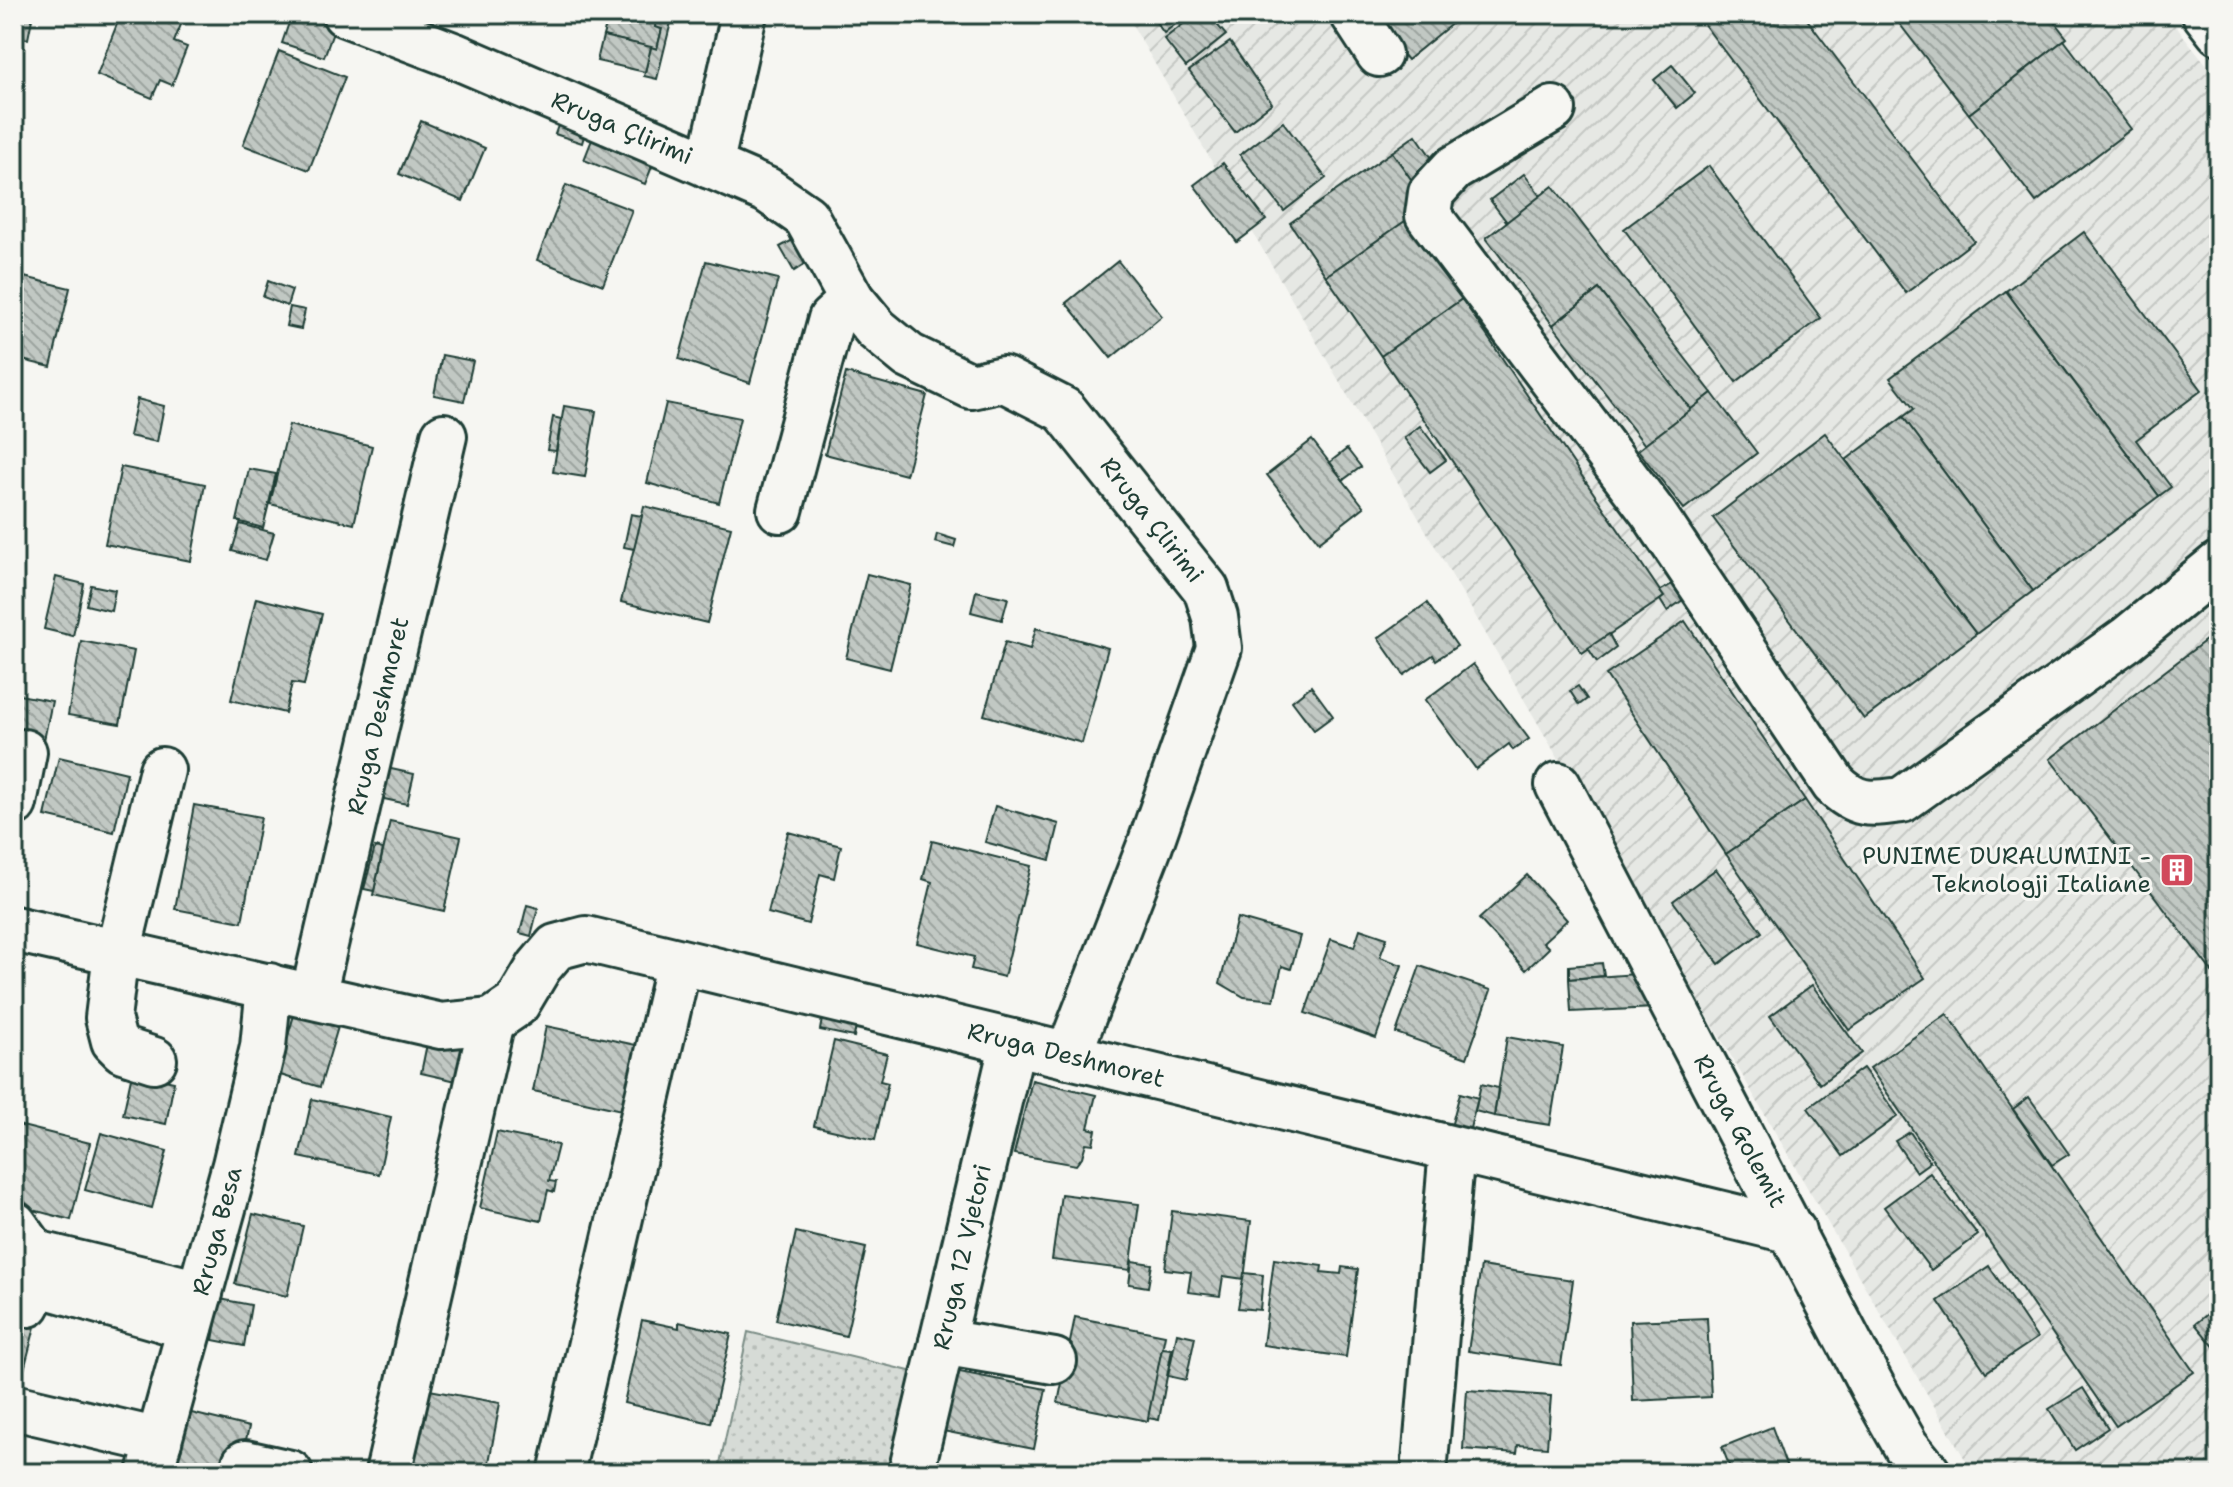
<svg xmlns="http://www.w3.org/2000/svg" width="2233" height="1487" viewBox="0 0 2233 1487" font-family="'Shantell Sans',sans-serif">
<defs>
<pattern id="industrial-furrows" width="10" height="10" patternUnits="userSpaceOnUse" patternTransform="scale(2)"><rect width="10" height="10" fill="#e6e8e4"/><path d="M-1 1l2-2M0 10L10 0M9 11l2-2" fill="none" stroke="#c5c8c4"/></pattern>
<pattern id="grass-dots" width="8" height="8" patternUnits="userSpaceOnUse" patternTransform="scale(2)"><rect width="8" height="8" fill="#d6dbd6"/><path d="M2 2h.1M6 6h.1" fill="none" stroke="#b7bdb8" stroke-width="1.8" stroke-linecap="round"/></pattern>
<pattern id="building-back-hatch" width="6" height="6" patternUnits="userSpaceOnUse" patternTransform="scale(2)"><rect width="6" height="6" fill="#c1c8c3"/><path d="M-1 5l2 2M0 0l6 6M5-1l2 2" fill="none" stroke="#9ca49f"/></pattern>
</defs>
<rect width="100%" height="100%" fill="#f6f6f2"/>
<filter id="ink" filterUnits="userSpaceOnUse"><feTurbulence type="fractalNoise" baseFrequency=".0125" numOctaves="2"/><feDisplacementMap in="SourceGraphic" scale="16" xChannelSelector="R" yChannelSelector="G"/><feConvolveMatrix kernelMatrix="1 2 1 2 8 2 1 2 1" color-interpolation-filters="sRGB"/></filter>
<g filter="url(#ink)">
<!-- industrial -->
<path fill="url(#industrial-furrows)" d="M1126,14H2166L2219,80V1473H1973Z"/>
<!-- grass -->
<path fill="url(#grass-dots)" stroke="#7a8c85" stroke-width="2" d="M748,1332L922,1374L899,1473H718Z"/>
<!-- building -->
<g fill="url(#building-back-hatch)" stroke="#1f3d34" stroke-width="2">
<path d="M14,14H33L28,39L14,37Z"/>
<path d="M121,14H162L182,22L174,42L187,47L172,85L160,80L152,98L97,75Z"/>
<path d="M292,14L335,27L324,57L282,43Z"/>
<path d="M609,14H658L655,27L662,29L657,49L603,36Z"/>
<path d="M658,14H673L657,79L644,76L651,47L657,49L662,29L655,27Z"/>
<path d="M1150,14H1188L1164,33Z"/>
<path d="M1196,14H1208L1226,35L1186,67L1164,39Z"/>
<path d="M1395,14H1455L1459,18L1407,60L1379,26Z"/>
<path d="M1455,14H1487L1462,23Z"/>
<path d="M1803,14L1974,241L1906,293L1697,15Z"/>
<path d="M1892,14H2048L2067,38L1969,114Z"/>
<path d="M603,36L651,47L645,72L597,61Z"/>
<path d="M2064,40L2131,129L2036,202L1969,114Z"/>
<path d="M1230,42L1272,103L1235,132L1189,71Z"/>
<path d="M279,51L345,77L309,170L243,145Z"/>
<path d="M1672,65L1695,93L1677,108L1654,80Z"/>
<path d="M560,120L586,129L582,143L555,134Z"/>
<path d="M421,121L485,148L463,201L399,174Z"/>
<path d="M1283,122L1326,178L1284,211L1240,155Z"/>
<path d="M595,132L656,157L645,184L584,160Z"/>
<path d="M1416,135L1436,164L1412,181L1392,152Z"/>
<path d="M1392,152L1429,205L1326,276L1290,223Z"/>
<path d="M1223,163L1266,220L1237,242L1194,185Z"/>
<path d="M1709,166L1821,318L1736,382L1624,229Z"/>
<path d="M1524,174L1541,196L1507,222L1490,200Z"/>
<path d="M566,185L632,210L603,285L537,260Z"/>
<path d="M1553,186L1712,393L1691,410L1599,289L1553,325L1486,238Z"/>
<path d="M1408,219L1462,299L1381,356L1326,276Z"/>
<path d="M2084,232L2202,390L2136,440L2171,487L2159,496L2006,291Z"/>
<path d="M800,236L813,259L794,271L780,247Z"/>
<path d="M706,261L778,279L750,383L679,359Z"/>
<path d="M1118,261L1162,316L1111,358L1066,303Z"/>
<path d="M20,276L70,288L51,367L14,358V278L19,280Z"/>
<path d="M268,281L292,290L287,306L263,297Z"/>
<path d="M1599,289L1691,410L1645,445L1553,325Z"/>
<path d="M2006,291L2159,496L2033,591L1903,417L1914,409L1890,378Z"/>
<path d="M1462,299L1664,597L1582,653L1381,356Z"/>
<path d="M290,307L305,310L301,329L286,326Z"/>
<path d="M442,355L473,361L464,401L434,395Z"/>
<path d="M846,373L927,395L906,475L825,454Z"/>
<path d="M1712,393L1757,453L1684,509L1638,450Z"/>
<path d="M137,399L164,406L157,442L129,436Z"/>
<path d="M666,403L740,418L719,503L647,483Z"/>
<path d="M564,406L596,411L585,477L553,472Z"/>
<path d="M553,417L561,419L556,451L547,450Z"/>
<path d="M1903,417L2033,591L1976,634L1846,460Z"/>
<path d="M289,425L372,446L354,524L270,504Z"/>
<path d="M1420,426L1446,460L1430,472L1404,438Z"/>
<path d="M1825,433L1976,634L1864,719L1713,518Z"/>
<path d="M1312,440L1364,507L1319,542L1267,475Z"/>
<path d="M1347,449L1361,467L1343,480L1330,462Z"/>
<path d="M121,467L205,484L191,561L105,544Z"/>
<path d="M249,469L276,474L263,528L237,521Z"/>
<path d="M644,506L731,527L707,623L621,602Z"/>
<path d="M631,514L642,516L634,549L624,547Z"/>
<path d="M240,524L274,533L266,560L232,551Z"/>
<path d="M937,534L956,540L954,547L935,542Z"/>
<path d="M867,574L911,585L890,669L846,658Z"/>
<path d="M56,577L84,584L73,636L44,629Z"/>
<path d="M1683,578L1693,593L1667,611L1660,600L1664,597L1660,591Z"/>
<path d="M91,585L115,590L111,611L86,605Z"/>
<path d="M976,591L1008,598L1002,620L971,612Z"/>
<path d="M256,598L322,614L304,685L292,683L285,713L231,700Z"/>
<path d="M1427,603L1457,646L1436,660L1433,655L1404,675L1378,638Z"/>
<path d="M1685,621L1805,800L1726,854L1606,675Z"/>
<path d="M1036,628L1108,648L1082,743L984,715L1005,642L1030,649Z"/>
<path d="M2219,630V981L2050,759Z"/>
<path d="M1609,634L1616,648L1597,662L1588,648Z"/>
<path d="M81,641L134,651L120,724L68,715Z"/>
<path d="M1473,664L1529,739L1513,750L1509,744L1476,769L1425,700Z"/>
<path d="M1311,686L1333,716L1314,730L1292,701Z"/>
<path d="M1578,686L1587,699L1579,705L1570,691Z"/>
<path d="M14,694L52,701L40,760L14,755Z"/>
<path d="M59,757L127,773L114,832L45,816Z"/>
<path d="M373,765L414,774L407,804L366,795Z"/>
<path d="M1805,800L1925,978L1849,1030L1726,854Z"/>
<path d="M194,805L261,817L242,922L175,909Z"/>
<path d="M995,806L1059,824L1050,860L985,842Z"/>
<path d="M390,821L461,837L444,911L373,895Z"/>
<path d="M788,832L841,846L834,878L820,874L808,924L768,913Z"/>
<path d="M932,841L1031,866L1004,977L971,969L974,957L917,943L932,882L923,879Z"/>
<path d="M375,847L383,849L374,891L364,889Z"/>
<path d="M1716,869L1762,932L1719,964L1673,901Z"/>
<path d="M1527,875L1567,920L1543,942L1549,948L1526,970L1479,919Z"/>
<path d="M527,905L538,908L531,936L520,933Z"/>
<path d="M1237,918L1300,936L1291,969L1282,966L1274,1000L1244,997L1220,983Z"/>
<path d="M1360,929L1387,938L1380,957L1402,965L1376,1038L1305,1013L1331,939L1354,947Z"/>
<path d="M1602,963L1604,976L1569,979V966Z"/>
<path d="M1420,966L1491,990L1467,1058L1396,1033Z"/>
<path d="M1636,974L1655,1008L1571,1012L1569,979Z"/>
<path d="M1812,985L1862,1053L1820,1084L1770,1016Z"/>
<path d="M824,1008L858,1014L854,1037L820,1030Z"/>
<path d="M1947,1014L2194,1372L2116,1426L1870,1068Z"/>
<path d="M294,1015L338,1027L320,1087L277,1074Z"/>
<path d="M546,1026L636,1045L622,1110L533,1091Z"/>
<path d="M429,1034L470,1043L461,1082L421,1073Z"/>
<path d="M1507,1037L1563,1047L1550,1125L1494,1116Z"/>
<path d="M834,1041L887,1054L880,1081L888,1083L875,1140L814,1126Z"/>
<path d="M1863,1068L1898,1116L1843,1156L1808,1108Z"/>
<path d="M132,1073L174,1082L166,1124L123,1115Z"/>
<path d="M1032,1080L1096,1095L1088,1128L1096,1130L1093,1144L1086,1143L1082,1157L1076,1165L1014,1154Z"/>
<path d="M1481,1084L1498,1088L1494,1116L1475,1111Z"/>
<path d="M1460,1093L1478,1098L1469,1132L1451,1127Z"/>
<path d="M2029,1097L2069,1154L2052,1165L2013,1109Z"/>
<path d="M312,1099L391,1117L379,1174L299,1157Z"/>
<path d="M14,1124L90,1143L71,1220L14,1205Z"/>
<path d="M497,1132L558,1145L549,1181L556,1182L554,1192L548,1190L541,1221L480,1208Z"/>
<path d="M1910,1132L1930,1162L1916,1172L1895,1141Z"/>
<path d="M101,1133L167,1151L152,1208L85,1190Z"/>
<path d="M1930,1173L1978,1235L1931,1270L1884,1207Z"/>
<path d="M1061,1194L1139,1204L1130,1270L1052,1260Z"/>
<path d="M1172,1211L1251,1221L1244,1279L1223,1276L1220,1296L1188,1292L1191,1272L1165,1269Z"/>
<path d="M253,1214L303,1226L287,1296L235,1284Z"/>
<path d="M796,1232L866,1248L846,1336L776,1320Z"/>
<path d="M1274,1259L1322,1266L1321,1272L1341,1274L1342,1267L1358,1269L1346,1357L1263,1345Z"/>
<path d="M1132,1261L1152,1264L1148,1287L1129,1284Z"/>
<path d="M1481,1266L1573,1280L1561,1365L1468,1351Z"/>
<path d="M1989,1266L2037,1338L1986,1372L1938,1301Z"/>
<path d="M1244,1273L1263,1275L1260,1310L1238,1308Z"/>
<path d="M220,1299L251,1305L244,1346L213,1340Z"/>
<path d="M2219,1305V1347L2216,1349L2195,1324Z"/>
<path d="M14,1309L38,1315L16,1401H14Z"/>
<path d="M1075,1317L1165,1335L1148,1421L1058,1403Z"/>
<path d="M1707,1318L1711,1397L1633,1401L1630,1321Z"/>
<path d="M642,1320L679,1328V1322L731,1334L711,1423L624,1403Z"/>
<path d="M1177,1333L1195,1337L1186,1380L1168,1376Z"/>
<path d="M1162,1348L1172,1349L1159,1420L1148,1418Z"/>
<path d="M955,1371L1046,1389L1034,1449L943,1431Z"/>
<path d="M2083,1388L2108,1428L2075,1450L2049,1409Z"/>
<path d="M424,1389L500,1403L487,1473L408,1470Z"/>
<path d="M1467,1390L1551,1396L1547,1447L1518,1445L1517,1453L1463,1449Z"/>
<path d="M179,1410L249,1427L238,1473H164Z"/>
<path d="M1772,1427L1789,1473H1732L1722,1447Z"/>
</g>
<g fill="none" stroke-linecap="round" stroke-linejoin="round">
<!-- minor casing -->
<g stroke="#1f3d34" stroke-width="50">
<g id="minor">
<path d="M345,14L453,55L767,190L806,217L852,300L876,329L909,356L971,386L1003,379L1064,410L1206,589L1215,617L1219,648L1150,845L1068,1056"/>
<path d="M1353,14L1379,54"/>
<path d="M2205,14L2219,32"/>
<path d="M1553,109L1453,169L1431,193L1428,215L1653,513L1834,784C1857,807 1871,804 1902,800L2127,639L2219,564"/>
<path d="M710,166L744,14"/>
<path d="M780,510L831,319L852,300"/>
<path d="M1558,785L1873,1388L1906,1446L1928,1473"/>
<path d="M14,803L24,752"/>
<path d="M14,929L441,1026L492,1021L517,1004L539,967L556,947L586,939L1793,1231"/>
<path d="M313,996L444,436"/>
<path d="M154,1060L123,1050L114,1041L108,1018L114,969L162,770"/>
<path d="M14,1224L35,1253L200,1293"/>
<path d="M28,1304L33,1282L190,1327"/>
<path d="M942,1342L1054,1361"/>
<path d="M14,1407L159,1441"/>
<path d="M245,1463L290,1473"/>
<path d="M150,1473L235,1165L263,1047L269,986"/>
<path d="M388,1473L492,1021"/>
<path d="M561,1473L679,962"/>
<path d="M911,1473L1013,1042"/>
<path d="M1424,1473L1452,1149"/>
</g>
</g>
<!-- minor -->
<use href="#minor" stroke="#f6f6f2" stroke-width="44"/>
</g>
</g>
<!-- icons -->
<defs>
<g id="building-square" transform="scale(1.8)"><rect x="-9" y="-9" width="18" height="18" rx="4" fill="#d1495b" stroke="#f6f6f2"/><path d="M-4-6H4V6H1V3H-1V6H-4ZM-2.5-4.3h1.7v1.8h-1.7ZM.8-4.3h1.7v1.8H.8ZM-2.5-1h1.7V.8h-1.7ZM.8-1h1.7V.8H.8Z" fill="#fff"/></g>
</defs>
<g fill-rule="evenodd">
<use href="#building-square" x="2177" y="870"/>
</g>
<g text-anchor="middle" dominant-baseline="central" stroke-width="6" stroke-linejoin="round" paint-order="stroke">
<!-- street labels -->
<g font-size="24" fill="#1f3d34" stroke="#f6f6f2">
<text transform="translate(622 128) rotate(23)">Rruga Çlirimi</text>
<text transform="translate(1152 520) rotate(52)">Rruga Çlirimi</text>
<text transform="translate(378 716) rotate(-77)">Rruga Deshmoret</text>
<text transform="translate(1066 1055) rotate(14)">Rruga Deshmoret</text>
<text transform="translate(1740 1131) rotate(62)">Rruga Golemit</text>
<text transform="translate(217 1231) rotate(-75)">Rruga Besa</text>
<text transform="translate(962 1257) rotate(-77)">Rruga 12 Vjetori</text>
</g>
<!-- poi labels -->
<g font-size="24" fill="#1f3d34" stroke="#f6f6f2" text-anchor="end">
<text x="2151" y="856">PUNIME DURALUMINI -<tspan x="2151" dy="28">Teknologji Italiane</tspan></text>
</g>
</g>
<!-- margin -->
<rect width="2233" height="1487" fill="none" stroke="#f6f6f2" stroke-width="48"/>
<rect x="24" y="24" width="2185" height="1439" fill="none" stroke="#1f3d34" stroke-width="3" filter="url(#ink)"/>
</svg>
